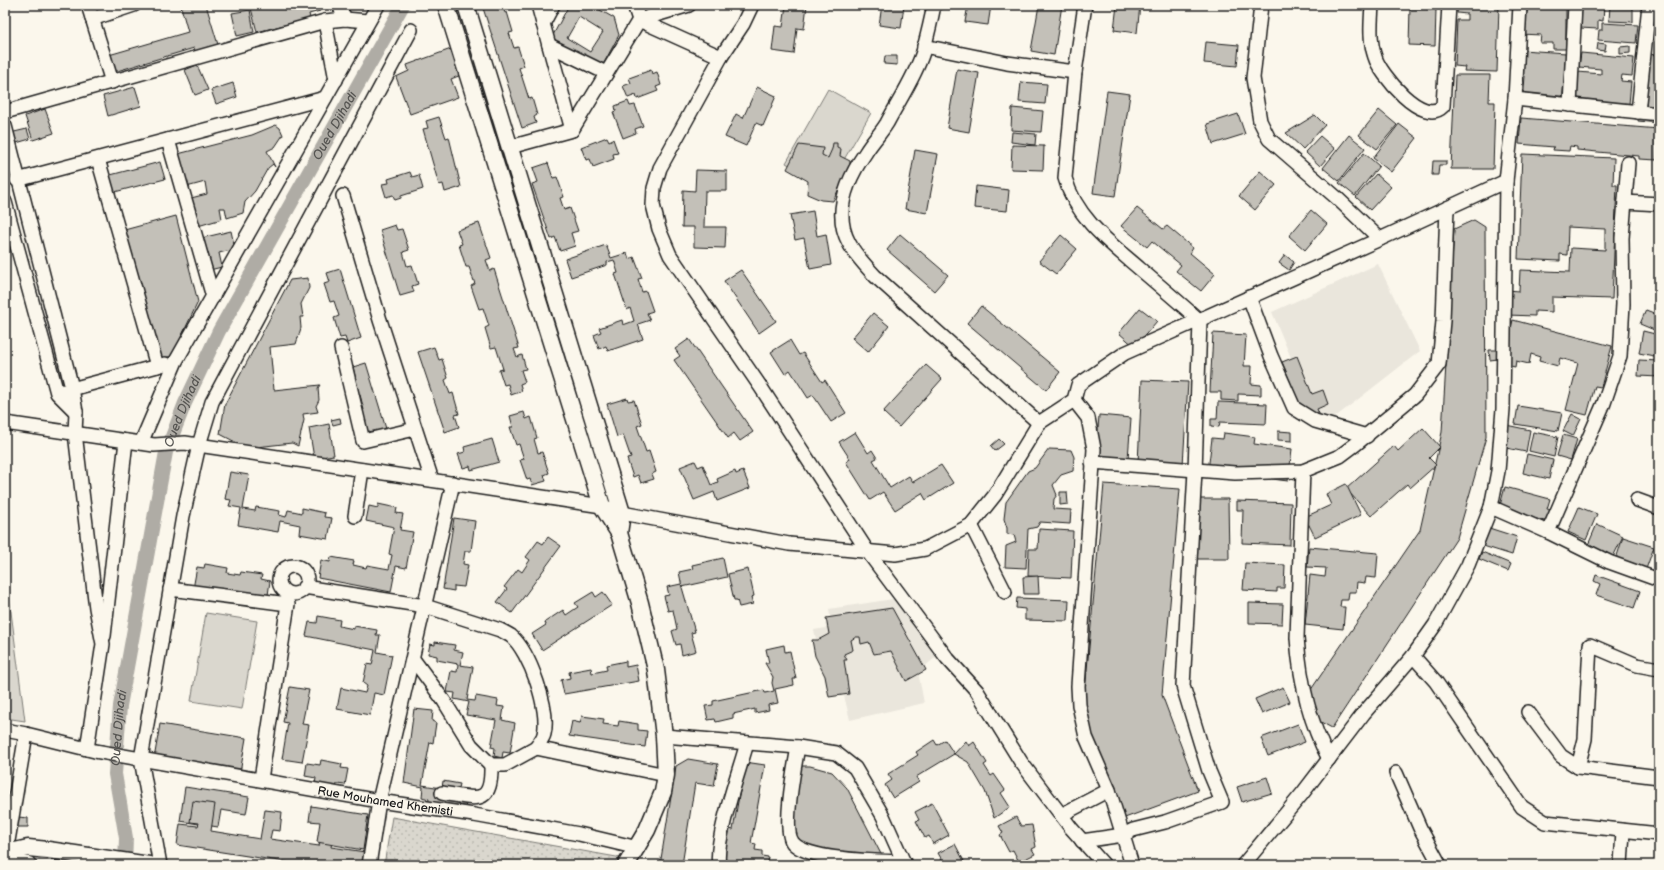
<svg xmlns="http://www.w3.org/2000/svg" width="1664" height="870" viewBox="0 0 1664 870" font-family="'Balsamiq Sans',sans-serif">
<defs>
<pattern id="green-dots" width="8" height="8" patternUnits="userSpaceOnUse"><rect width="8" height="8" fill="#dad7ce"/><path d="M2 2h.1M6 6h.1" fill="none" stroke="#bab8b0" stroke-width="1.8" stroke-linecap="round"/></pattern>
</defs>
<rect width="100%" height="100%" fill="#fbf7ec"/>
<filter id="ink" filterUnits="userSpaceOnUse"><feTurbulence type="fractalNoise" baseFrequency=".025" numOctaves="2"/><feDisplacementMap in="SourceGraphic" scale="8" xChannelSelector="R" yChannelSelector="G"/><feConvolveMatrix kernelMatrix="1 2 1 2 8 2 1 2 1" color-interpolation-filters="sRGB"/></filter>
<g filter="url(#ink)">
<!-- built -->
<g fill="#eae6dc">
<path d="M1378,264L1420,351L1334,418L1315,416L1272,312Z"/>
<path d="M893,599L936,657L918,672L924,703L850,720L841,683L826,685L814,630L826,628L825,624L831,623L829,609Z"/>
</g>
<!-- green -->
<path fill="url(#green-dots)" stroke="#7b7a75" d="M392,817L622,858L617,865H384Z"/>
<!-- pitch -->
<g fill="#dad7ce" stroke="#7b7a75">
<path d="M828,89L871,113L828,187L786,163Z"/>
<path d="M5,565L25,721L5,718Z"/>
<path d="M206,613L257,621L242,709L191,701Z"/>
</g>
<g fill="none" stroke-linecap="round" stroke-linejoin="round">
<!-- canal -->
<path stroke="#afaca5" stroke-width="14" id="s1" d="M125,865L126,838L115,774L120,706L166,452L185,403L219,331L403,5"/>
</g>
<!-- building -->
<g fill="#c3c0b8" stroke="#1c1c1c" fill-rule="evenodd">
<path d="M186,5H206L219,48L196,55L194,48L107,74L102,57L188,32L181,7Z"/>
<path d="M253,5H318L320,11L309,14L311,22L297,25L296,22L257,32L251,8L253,7Z"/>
<path d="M482,5H502L505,13L507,12L513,32L509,33L514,48L518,47L524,66L519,68L529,99L532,98L537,115L534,117L536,123L522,128Z"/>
<path d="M569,5H591L614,18L619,35L597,76L555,53L551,39ZM579,17L603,32L590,52L567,38Z"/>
<path d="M786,5H807L804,29L797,28L794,54L772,51L775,26L783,27Z"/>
<path d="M882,5H904L901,28L879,25Z"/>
<path d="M968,5H991L988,25L965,22Z"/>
<path d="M1039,5H1062L1054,55L1031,51Z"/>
<path d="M1117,5H1140L1137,33L1114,30Z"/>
<path d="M1411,5H1438V7L1411,6Z"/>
<path d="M1458,5H1499L1497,72L1464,71L1465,67L1455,66L1457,20H1467V14L1457,13Z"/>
<path d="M1527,5H1566V49H1553V43H1540L1541,35L1520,34L1521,13H1527Z"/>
<path d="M1581,5H1604L1603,21L1598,20V29L1580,28Z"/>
<path d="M1610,5H1633V22L1609,21Z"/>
<path d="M1653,5H1659V16L1652,15Z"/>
<path d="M1410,8L1436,9L1435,46L1409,45Z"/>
<path d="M250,10L254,32L237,36L232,13Z"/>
<path d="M1650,21L1659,22V40L1648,39Z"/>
<path d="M1602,23L1638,25L1636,43L1598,40L1599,30H1602Z"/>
<path d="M1206,42L1239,45L1237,66L1204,63Z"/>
<path d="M1598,43L1606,44L1605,51L1597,50Z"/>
<path d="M1630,46V53L1620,54V47Z"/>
<path d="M451,49L461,75L451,79L458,97L410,114L396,77L409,71L407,65Z"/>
<path d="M1522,50L1566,53L1562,106L1523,103L1525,76H1520Z"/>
<path d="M1581,53L1634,58L1632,76L1622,75L1621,81L1631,82L1628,115L1574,110L1578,72L1601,74V69L1579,67Z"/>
<path d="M1643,54L1659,55V123L1638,121Z"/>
<path d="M885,56H897V65L884,64Z"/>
<path d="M197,65L208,90L195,95L185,70Z"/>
<path d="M957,69L979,73L969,132L947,128Z"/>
<path d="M651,70L652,74L657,72L661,85L656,87L658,91L637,99L636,95L628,98L623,86L631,83L629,78Z"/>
<path d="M1455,75H1490L1489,102H1495L1493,169H1451Z"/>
<path d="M1021,82L1047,84L1045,104L1019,102Z"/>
<path d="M233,83L237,97L216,104L211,90Z"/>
<path d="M135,87L141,106L108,116L103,96Z"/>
<path d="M757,87L776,96L763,126L756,123L746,146L725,137L736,114L743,118Z"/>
<path d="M1107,91L1130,94L1115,196L1093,193Z"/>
<path d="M628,101L630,106L635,105L643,126L635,129L636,133L623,138L613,112L616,111L615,106Z"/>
<path d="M1012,108L1043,111L1041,132L1011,130Z"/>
<path d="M45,109L54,133L33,140L25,116Z"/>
<path d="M1379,110L1397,125L1377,149L1359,135Z"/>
<path d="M1238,114L1245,134L1213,144L1207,124Z"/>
<path d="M1315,115L1325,125L1303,149L1286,133Z"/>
<path d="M439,117L446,138L449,137L461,187L445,192L443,184L439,185L423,129L428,128L426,121Z"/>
<path d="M1521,118L1659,129L1657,160L1639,159V156L1577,150V147L1570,146L1569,151L1553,150L1554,147L1519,144Z"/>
<path d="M1399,124L1417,138L1391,172L1373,158Z"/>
<path d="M276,125L280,128L283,135L275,147L267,151L275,167L273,164L268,168L255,191L245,202L243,213L227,218L225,208H220L222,219L191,228L183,200L207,194L205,182L183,188L170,156L252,135Z"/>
<path d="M27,129L30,139L13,144L10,133Z"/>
<path d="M1012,132L1036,134L1035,145L1011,142Z"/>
<path d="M1349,135L1365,148L1339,181L1323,168Z"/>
<path d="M1320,136L1335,149L1320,166L1305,152Z"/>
<path d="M607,137L609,141L613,139L618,153L613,154L614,159L593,167L590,159L586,160L581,147Z"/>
<path d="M833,143H837V147L841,149L840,156L850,161V166L833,201L821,200L807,194L808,181L787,169L799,145L823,148L822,155L828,158L832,149Z"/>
<path d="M1012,145L1044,146L1043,170L1011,169Z"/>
<path d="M915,150L938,154L927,213L905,209Z"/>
<path d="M1364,153L1379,166L1355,196L1339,183Z"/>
<path d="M1522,154L1614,158L1613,185H1617L1612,299L1552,297V312L1535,311V316L1507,315L1508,290L1519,291L1520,270L1570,272L1571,248L1605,250V229L1568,227L1567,255L1560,254V261L1518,259Z"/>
<path d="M1433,161H1446V165H1439L1438,175H1432Z"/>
<path d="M160,162L165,179L103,195L99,178Z"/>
<path d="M548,163L553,178L557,177L564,197L560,198L564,210L570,208L578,231L571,233L575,246L560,251L555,237L551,239L532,184L538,182L533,168Z"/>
<path d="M696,170L727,171V191H705L704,227H726L725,248L694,247V227H682L683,190L695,191Z"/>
<path d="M1260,171L1276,185L1255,210L1239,196Z"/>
<path d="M410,172L412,177L419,175L423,189L401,196V198L395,200L393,195L386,197L382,184L389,183L388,179Z"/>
<path d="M1376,174L1391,187L1370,210L1356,197Z"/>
<path d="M976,186L1009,190L1007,211L974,208Z"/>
<path d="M1137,208L1163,229L1167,226L1193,248L1190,253L1215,274L1201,291L1176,271L1181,265L1152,241L1147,247L1121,226Z"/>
<path d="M1311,210L1327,224L1305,250L1289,236Z"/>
<path d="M813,211L817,236L826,234L831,265L810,269L804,238L795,240L790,215Z"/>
<path d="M176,216L198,302L172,356L152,361L117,232Z"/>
<path d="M1474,220L1485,227L1486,437L1457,538L1332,728L1317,720L1308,694L1420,530L1442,432L1454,229Z"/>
<path d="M479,223L491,258L486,260L490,271L494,269L519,348L514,349L517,357L522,355L526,369L521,370L525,382L520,384L522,391L511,395L508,384L504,385L499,370L503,369L496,347L491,348L485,328L489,326L483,308L479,309L471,286L475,284L469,267H466L459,245L462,244L457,230Z"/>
<path d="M395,225L397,230L402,229L409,250L403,252L407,266L412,265L418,284L412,286L414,292L400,296L380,230Z"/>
<path d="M231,231L235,249L219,253L222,267L201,272L193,240Z"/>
<path d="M900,234L948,275L934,291L887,250Z"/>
<path d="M1061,235L1077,249L1056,274L1039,261Z"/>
<path d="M606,245L611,258L627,253L629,259L634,257L642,278L638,279L642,292L646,291L653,311L647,313L650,320L638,324L643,339L608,351L606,346L599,349L594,335L601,332L599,328L622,320L623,325L634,321L630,308L627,310L615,274L618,273L614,260L607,262V265L571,277L565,259Z"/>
<path d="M1285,255L1294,262L1289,270L1279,263Z"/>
<path d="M340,269L361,338L347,343L345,337L340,338L334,318L339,316L334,301L330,302L324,284L330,282L327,273Z"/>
<path d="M741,270L776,321L759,333L724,281Z"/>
<path d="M308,278L309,288L301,304L303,317H300L301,328L296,344L270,347L274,390L320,385L318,388L319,400L316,406L318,412L303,414L304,420L298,446L292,443L247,448L220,434L225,404L290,280Z"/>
<path d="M981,306L1060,372L1046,390L967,323Z"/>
<path d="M1140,308L1157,321L1135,347L1119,333Z"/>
<path d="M1646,310L1659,315V332L1640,324Z"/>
<path d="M873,313L889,326L868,352L852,338Z"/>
<path d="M1513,320L1612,346L1601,387L1595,386L1587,415L1566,410L1578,363L1560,358L1558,366L1539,361L1540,357L1531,354L1529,364L1516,361L1515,367L1502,364Z"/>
<path d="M1643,331L1659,335V357L1639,353Z"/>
<path d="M1213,333L1246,335L1244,366H1252L1251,384L1261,385V395L1238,394V401L1221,400V392H1210Z"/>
<path d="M689,339L753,432L740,441L734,433L728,438L674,360L680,356L675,349Z"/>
<path d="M790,340L799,355L803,353L822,382L825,380L846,413L831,422L813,395L808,398L790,370L785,374L771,352Z"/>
<path d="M434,347L439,360L442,359L448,378L445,380L450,394L453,393L459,414L455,415L459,427L445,432L418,352Z"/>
<path d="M1489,350H1497L1498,359L1490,360Z"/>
<path d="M1297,356L1312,394L1323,390L1328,404L1317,409L1320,416L1307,422L1282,362Z"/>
<path d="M1639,360L1659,361V377L1638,376Z"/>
<path d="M366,363L387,432L372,437L370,431L366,432L359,412L364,410L360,395L356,396L350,378L355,376L353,367Z"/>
<path d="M926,365L942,379L899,427L883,412Z"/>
<path d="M1142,380L1188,382L1183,465L1138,463Z"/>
<path d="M627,398L628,401L634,400L642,424L637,426L646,452L649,451L656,472L652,474L654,479L641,483L638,475L633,477L627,459L631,458L623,435L617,437L607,404Z"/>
<path d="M1218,402L1267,404L1266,424L1220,422L1219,427L1211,426V419H1217Z"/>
<path d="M1518,406L1562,413L1558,431L1515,424Z"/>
<path d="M524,412L526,419L531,417L537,438L534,439L538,453L542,452L549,473L544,475L546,481L532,485L530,479L527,480L520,460L524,459L519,444L516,445L510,427H513L510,416Z"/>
<path d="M1572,414L1581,419L1573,436L1563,431Z"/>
<path d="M1099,415L1131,418L1128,459L1096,457Z"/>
<path d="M340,418L341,423L333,425L331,420Z"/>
<path d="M329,424L334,455L314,458L309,428Z"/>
<path d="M1506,425L1530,430L1526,452L1501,447Z"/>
<path d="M1423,428L1440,447L1429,458L1436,465L1410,488L1407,484L1371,516L1346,489L1394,446L1398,451Z"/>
<path d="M1278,431L1292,432V441L1278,440Z"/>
<path d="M855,432L868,453L872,450L877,458L873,460L890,488L909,476L913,482L941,465L953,483L926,500L922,493L895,510L883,492L870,500L846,462L850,459L839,442Z"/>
<path d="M1533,432L1558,437L1554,457L1529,451Z"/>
<path d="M1224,433L1255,437L1254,444L1292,449L1288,481L1208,471L1212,438L1223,439Z"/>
<path d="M1563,435L1577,439L1571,460L1557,456Z"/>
<path d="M492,439L499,462L471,470L470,466L463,468L458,454L465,452L464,447Z"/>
<path d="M999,439L1004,444L995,451L991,446Z"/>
<path d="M1049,449L1071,450L1074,457L1073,471L1061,475L1053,485L1057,495L1054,499L1053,509L1071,510L1070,524L1040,522L1037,527L1028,529L1026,568L1005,567L1006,546L1016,542L1014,535L1007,534V528L1004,519L1006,502L1028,471L1035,468Z"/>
<path d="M1527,454L1553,460L1549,479L1523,473Z"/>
<path d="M695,461L698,467L703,465L711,485L718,482L717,479L735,471L736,474L743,471L750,488L717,501L714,492L694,500L680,467Z"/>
<path d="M230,472L249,475L243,509L255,511L256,507L280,511L279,515L286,517L288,510L302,513V508L325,513L324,517L332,518L328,539L299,534L300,525L280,521L278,532L238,525L241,508L229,506L231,500L225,499Z"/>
<path d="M1104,484L1180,489L1162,695L1198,791L1122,819L1083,713Z"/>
<path d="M1346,484L1361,515L1315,537L1305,517L1331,505L1326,494Z"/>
<path d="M1505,487L1550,499L1547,509L1552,510L1548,522L1499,509Z"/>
<path d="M1060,492H1067L1068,504L1060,505Z"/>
<path d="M1195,499H1228L1229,559H1197V512Z"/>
<path d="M1237,501L1291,503L1290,545L1242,543L1243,510H1237Z"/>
<path d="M378,504L397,508L396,513L403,514L400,530L413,532L406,568L396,566L391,592L318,578L321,560L330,562L331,557L354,561L353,565L366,568L367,565L389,569L392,555L389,554L394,527L366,521L369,506L378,508Z"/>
<path d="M1579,507L1597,514L1586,540L1568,532Z"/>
<path d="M454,518L475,521L471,551H465L463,564L468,565L464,587L454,586V591L443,589Z"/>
<path d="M1597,524L1623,536L1613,557L1588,545Z"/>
<path d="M1486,527L1517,537L1512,555L1480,545Z"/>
<path d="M1039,529L1073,531L1071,578L1028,576L1029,549H1038Z"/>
<path d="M548,537L561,546L512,613L497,602L507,589L504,587L518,569L522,572L530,560L526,557L538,541L543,544Z"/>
<path d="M1623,537L1654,547L1646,569L1616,559Z"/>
<path d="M1309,547L1378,553L1376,578L1366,577L1365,583L1357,582L1356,592H1349L1348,600H1341L1340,607H1345L1343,629L1305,625L1310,575L1325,577L1326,568L1307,567Z"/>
<path d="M1482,552L1511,564L1508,571L1479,559Z"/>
<path d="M723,558L727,577L682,587L679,572L693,569L692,565Z"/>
<path d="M1245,563L1285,565L1284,588H1277V592L1243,590Z"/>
<path d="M205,564L228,568L227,573L240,575L241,572L262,575L261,579L270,581L267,602L193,589L197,567L204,568Z"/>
<path d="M748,569L754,596L751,597L753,604L739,607L737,600H734L728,574Z"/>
<path d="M1596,575L1640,591L1634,608L1596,595L1600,584L1594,581Z"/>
<path d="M1038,576L1039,594H1024L1023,577Z"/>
<path d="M681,584L695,632L691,633L696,651L682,655L680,644L676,645L672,631L677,629L673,610L668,611L664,596L669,595L667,587Z"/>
<path d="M593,592L596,597L603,592L612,605L542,650L532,634L546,625L545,622L563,610L566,615L578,607L575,603Z"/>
<path d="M1017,598L1069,600L1068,621L1025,620V609L1016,608Z"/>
<path d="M1249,603L1283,604L1282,624L1249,623Z"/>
<path d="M892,608L926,670L906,681L891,651L874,654L869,642L861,644L860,637H856L851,640L853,650L844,654L847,660H844L849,694L829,697L825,676L815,656L812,640H818L829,634L826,618Z"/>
<path d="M318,616L340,620L339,626L354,629V626L377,630L376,635H380L377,652L392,655L384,695L374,693L370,715L337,709L341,688L365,693L367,686L363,683L367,664L372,665L375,650L306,636L309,622L317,623Z"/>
<path d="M435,642L455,645L454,650L463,652L460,665L473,667L467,700L475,701L476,696L498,700L497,706L504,707L502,720L515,723L510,753L503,752L502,758L494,756L495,748L491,747L496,720L466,715L469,702L454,699L455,693L447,692L451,671L457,672L458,664L437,660V656L428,654L430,644L435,645Z"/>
<path d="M784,645L785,652L790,651L796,679H793L794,685L775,689L778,703L768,705L769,710L755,713V709L733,714V718L716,722L715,719L708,720L705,706L713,705V701L764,690L765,693L774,691L772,683L773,677L765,663H769L766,649Z"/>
<path d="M626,661V667L636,665L639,681L564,694L561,680L570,678L569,672L591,668L592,673L607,670L606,665Z"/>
<path d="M290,687L309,690L302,724L309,725L302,762L282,759L288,723L283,722Z"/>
<path d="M1283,687L1290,702L1262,714L1255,699Z"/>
<path d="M414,709L433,711L432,721L436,723L433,743L430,742L422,785L442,788L443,781L460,784L459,788L468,789L465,809L428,803L429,799L422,797L423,787L404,783Z"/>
<path d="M582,716L604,719L603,724L618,726L619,721L638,724V730L647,731L645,747L569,736L572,721L580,723Z"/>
<path d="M160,724L246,738L240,773L154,759Z"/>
<path d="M1298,724L1305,742L1268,756L1261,738Z"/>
<path d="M934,740L937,745L945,740L954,754L916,777L919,782L893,798L885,785L892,780L888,774L918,755L916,752Z"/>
<path d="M966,741L969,746L974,742L987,763L984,765L991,776L994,774L1005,790L1001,793L1010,807L994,818L985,791L968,762L954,754Z"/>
<path d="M688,759L718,764L714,786L695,783L682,865H660L676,766Z"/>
<path d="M321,760L342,764L341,768L348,769L345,785L337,784L336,788L315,784L316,778L305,776L307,763L320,765Z"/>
<path d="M745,762L765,765L751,843L756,844L755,850L762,851V856L768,857L767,862L784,865H724L727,828L733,830Z"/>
<path d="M5,765H7L6,795H5Z"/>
<path d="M800,766H810L832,772L847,788L883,858L810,850L795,841L793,796Z"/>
<path d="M1267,777L1272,793L1242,802L1237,787Z"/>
<path d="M185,787L249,797L246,814L221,810L218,827L180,821Z"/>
<path d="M193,801L215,804L211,831L260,839L265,810L282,812L280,831L272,830L270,839L319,846L323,822L342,825L339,843L332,842L331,847L365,852L363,865H305L177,845L180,824L198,826L199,823L190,822Z"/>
<path d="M932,803L949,835L933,844L929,836L925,838L916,821L919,820L915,812Z"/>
<path d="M311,806L368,815L363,850L317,842L320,822L309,821Z"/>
<path d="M18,817L28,818V827H17Z"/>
<path d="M1016,817L1021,826L1032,825L1036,847L1032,849L1035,854L1019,862L1013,850L1009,852L1000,835L1003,833L999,826Z"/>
<path d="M955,844L966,865H940L939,862L942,860L938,853Z"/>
</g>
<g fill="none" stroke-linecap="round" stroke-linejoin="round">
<!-- minor casing -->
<g stroke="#1c1c1c" stroke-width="16">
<g id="minor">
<path d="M88,5L112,82"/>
<path d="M339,5L345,19"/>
<path d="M634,5L639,20"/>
<path d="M752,5L743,24L721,57L660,168L654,188L653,205L659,229L670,255L760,386L868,552L947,658L977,691L1021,762L1071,828L1104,865"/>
<path d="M934,5C931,21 927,37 923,52C915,77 899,100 887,123C881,133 872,142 866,152C848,178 832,212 849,243C855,255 866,266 875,276L1039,423"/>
<path d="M1261,5L1253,78L1260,121L1269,139L1337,198L1380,239"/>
<path d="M1372,5C1371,22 1369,40 1375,57C1380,74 1423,127 1443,106L1449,5"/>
<path d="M92,19L134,5"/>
<path d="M639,20L721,57"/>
<path d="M325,21L336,80"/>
<path d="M543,24L553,5"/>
<path d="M549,45L606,73"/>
<path d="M924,46L1007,63L1075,72"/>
<path d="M1515,99L1659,114"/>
<path d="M1570,105L1575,5"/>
<path d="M5,112L325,21L345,19L368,21"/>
<path d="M1638,112L1649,5"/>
<path d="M5,126L72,388L76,412L75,433L96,608L103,644L87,749"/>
<path d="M572,130L639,20L689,5"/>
<path d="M168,140L213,297"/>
<path d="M510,147L572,130L538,5"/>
<path d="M98,159L157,366"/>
<path d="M17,180L325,98"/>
<path d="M343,196L380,320L432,480"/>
<path d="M5,202L57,393L76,412"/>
<path d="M1625,202L1659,204"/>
<path d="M1249,297L1271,356L1294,408L1315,421L1367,436"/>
<path d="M341,348L363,441L415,429"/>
<path d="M64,391L165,364"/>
<path d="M1074,400L1088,418L1094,449L1078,686L1079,705L1086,737L1109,790L1132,865"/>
<path d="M5,423L154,445L185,443L602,506L622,513L789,544L895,554L925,549L971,525L995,495L1039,423L1074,400L1078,385L1125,353L1380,239L1506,181"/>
<path d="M141,443L176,361L378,5"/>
<path d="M1092,462L1235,473L1303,471L1340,456L1356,444L1415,395L1439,364L1443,321L1447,208"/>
<path d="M1303,471L1297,638C1300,680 1309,722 1329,759"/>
<path d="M1637,500L1659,508"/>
<path d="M1491,507L1548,532L1609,562L1659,580"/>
<path d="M355,516L362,470"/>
<path d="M971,525L1005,592"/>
<path d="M1548,532L1604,403L1620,356L1623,304L1622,238L1628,163"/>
<circle cx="293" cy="580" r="14"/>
<path d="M304,587L425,606L500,630C504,632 508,634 511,636C530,652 550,710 544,734C543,739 538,744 536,748L666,775"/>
<path d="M170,589L288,604L261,779"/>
<path d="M104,636L126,441"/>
<path d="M1413,656L1436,682L1522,807L1545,822L1659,834"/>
<path d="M413,659L444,701L471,745L491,765H505L536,748"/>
<path d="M1659,669L1637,665L1590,645L1585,739L1578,767L1659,777"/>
<path d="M1528,712L1561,756L1578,767"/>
<path id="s2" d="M5,730L26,734L95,751L379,801L474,815L579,834L638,848"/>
<path d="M664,736L798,747L836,753L855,768L883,816L905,865"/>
<path d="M798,747C795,764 782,830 793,843C809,861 880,861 904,862"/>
<path d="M1396,773L1420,828L1440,865"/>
<path d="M442,793C475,798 492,808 491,765"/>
<path d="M1061,815L1109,790"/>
<path d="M1082,841L1123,835L1133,830L1165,822L1222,802L1209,771L1183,686L1195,471L1200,321C1180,303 1160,286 1140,269C1110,243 1076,218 1065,178L1075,72L1085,5"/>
<path d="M6,853L26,734"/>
<path d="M160,865L141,759L183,516L199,445L212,402L411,30"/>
<path d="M369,865L379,801L453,483"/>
<path d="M719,865C714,841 740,769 747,743"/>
<path d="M1243,865L1302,794L1364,713L1413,656L1435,625L1468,565L1491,507L1498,471L1503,409L1506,181L1515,99L1520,5"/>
<path d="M1621,865L1623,831"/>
</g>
</g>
<!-- major casing -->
<g stroke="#1c1c1c" stroke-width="19">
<g id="major">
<path d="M446,5L602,506L619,533L640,603L656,670L664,736L666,775L663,792L647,830L626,865"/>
<path d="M466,5L622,513L619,533"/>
<path d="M5,853L22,864L28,865"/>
<path d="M6,853L28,848L48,850L149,865"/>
</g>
</g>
<!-- minor -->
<use href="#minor" stroke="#fbf7ec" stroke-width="13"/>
<!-- major -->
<use href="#major" stroke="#fbf7ec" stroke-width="16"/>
</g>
</g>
<g text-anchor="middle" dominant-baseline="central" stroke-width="3" stroke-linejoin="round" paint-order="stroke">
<!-- street labels -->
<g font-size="12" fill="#1c1c1c" stroke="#fbf7ec">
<text stroke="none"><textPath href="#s2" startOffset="387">Rue Mouhamed Khemisti</textPath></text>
</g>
<!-- water labels -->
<g font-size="13" font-style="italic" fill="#575653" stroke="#fbf7ec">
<text stroke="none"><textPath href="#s1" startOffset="786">Oued Djihadi</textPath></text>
<text stroke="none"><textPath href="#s1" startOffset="462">Oued Djihadi</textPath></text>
<text stroke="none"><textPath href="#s1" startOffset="138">Oued Djihadi</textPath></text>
</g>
</g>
<!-- margin -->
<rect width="1664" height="870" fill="none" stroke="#fbf7ec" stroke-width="20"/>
<rect x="10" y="10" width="1644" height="850" fill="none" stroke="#1c1c1c" stroke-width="1.5" filter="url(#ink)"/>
</svg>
